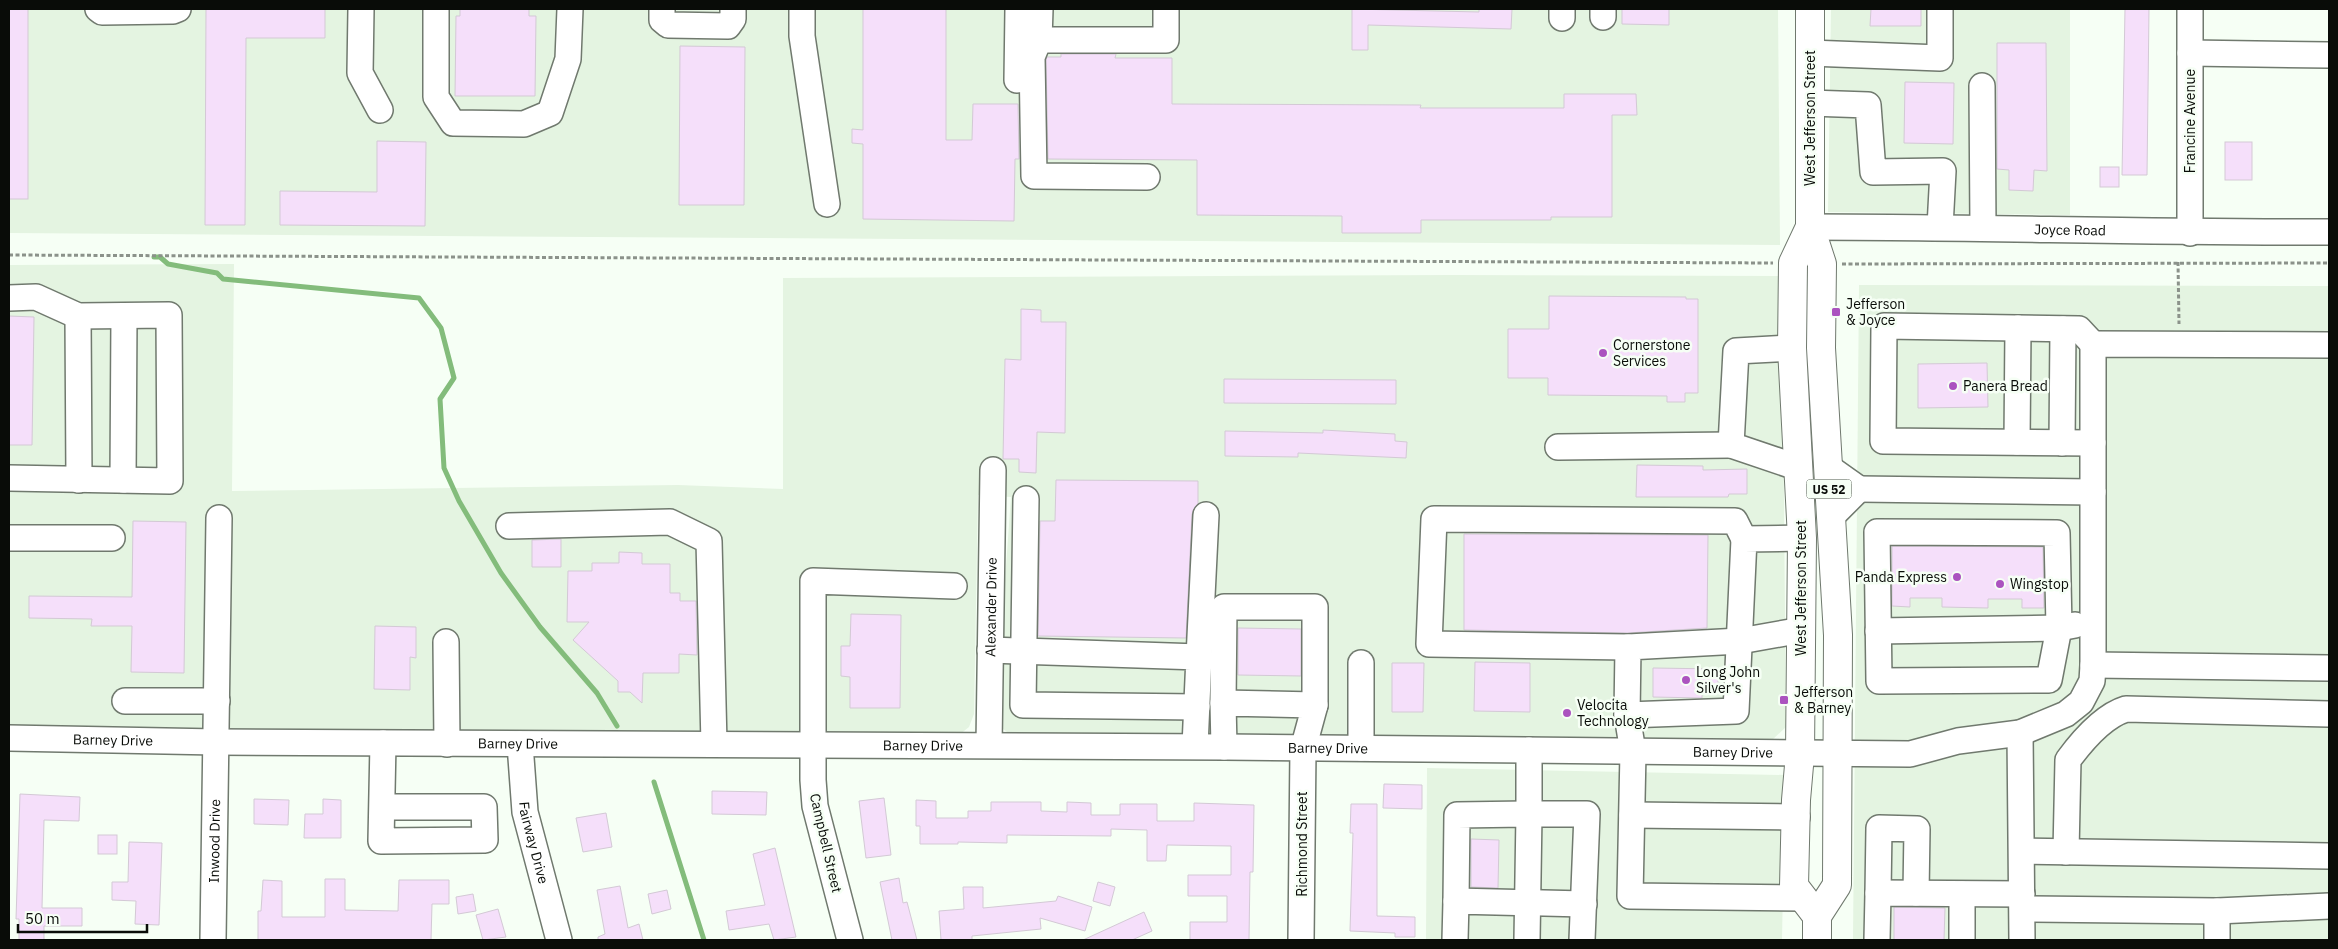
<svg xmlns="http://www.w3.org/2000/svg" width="2338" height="949" viewBox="0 0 2338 949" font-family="'IBM Plex Sans',sans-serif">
<rect width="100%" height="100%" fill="#f6fff5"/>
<!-- built -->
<g fill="#e4f4e1">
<path d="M9,9H1778L1780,245L9,233Z"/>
<path d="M1831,9H2070V215L1828,212Z"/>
<path d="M234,264L232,491L678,485L783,489V278L1453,275L1782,276L1786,727L1771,741L1014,737L1003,729L995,718L1011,497L978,495L974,714L969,727L959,735L9,732V265Z"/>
<path d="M1859,285L2329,286V940H1853Z"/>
<path d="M1427,768L1785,775L1782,940H1426Z"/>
</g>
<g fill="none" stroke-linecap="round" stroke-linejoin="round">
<!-- stream -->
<g stroke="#83bc7b" stroke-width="5">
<path d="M154,257H160L168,264L217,273L223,279L419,298L441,328L454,378L440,399L444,468L459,501L501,573L540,627L597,693L617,726"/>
<path d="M654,782L704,940"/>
</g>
</g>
<!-- building -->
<g fill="#f5dffa" stroke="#d3c9d5">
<rect x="9" y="9" width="19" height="190"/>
<path d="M206,9H325V38H246L245,225H205Z"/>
<path d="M460,9H529V16H536L535,96H455L456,16H460Z"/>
<path d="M863,9H946V140H972L973,104H1018L1019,159H1015L1014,221L863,219V144L852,143V129L863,130Z"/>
<path d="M1352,9L1479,12V9H1512L1511,29L1368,25V50H1352Z"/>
<path d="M1622,9H1669V25L1622,24Z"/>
<path d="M1871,9H1921V26H1870Z"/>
<path d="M2125,9H2149L2147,175H2122Z"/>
<path d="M1997,43H2046L2047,171L2034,170L2033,191L2009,190V170L1997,169Z"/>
<path d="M680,46L745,47L744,205H679Z"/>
<path d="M1061,54H1116L1115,58H1172V104L1421,105L1420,108H1564V94H1636L1637,115H1612V217H1551V220H1421V233H1342V216L1197,215V160L1048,159L1046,60L1047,57H1061Z"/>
<path d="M1905,82L1954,83L1953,144L1904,143Z"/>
<path d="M377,141L426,142L425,226L280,225V191L377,192Z"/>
<rect x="2225" y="142" width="27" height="38"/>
<rect x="2100" y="167" width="19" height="20"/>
<path d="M1549,296L1686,297V299H1698V393H1685V402H1667V396L1548,395V378H1508V329H1549Z"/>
<path d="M1021,309L1041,310V322H1066L1065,433L1037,432L1036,473L1019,472V459H1003L1005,359L1021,360Z"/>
<path d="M9,316L34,317L32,445H9Z"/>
<path d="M1987,363L1988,407L1918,408V364Z"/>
<path d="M1224,379L1396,380V404L1224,403Z"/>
<path d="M1323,430L1395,434V441L1407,442L1406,458L1298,453V457L1225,456V431L1323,433Z"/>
<path d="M1637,465L1703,466V470L1747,469V494H1729L1728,497H1636Z"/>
<path d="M1056,480L1198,481V504L1192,514L1186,638L1038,636L1040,521H1055Z"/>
<path d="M133,521L186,522L184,673L131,672L132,626H91L92,619L29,618V596L132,597Z"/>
<path d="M1464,534L1708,535L1707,628L1628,633L1464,630Z"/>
<path d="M561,539V567H532V540Z"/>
<path d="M1892,546L2043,547L2044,608H2022V599H1988V608L1942,607V598H1910V607L1892,606Z"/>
<path d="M619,552L642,553V564H670V593H680V601H696L697,655L679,654V673H643L642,703L630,692H618V681L573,640L589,622H567L568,571H592V563H619Z"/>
<path d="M851,614L901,615L900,708H850V677L841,676V646H850Z"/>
<path d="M375,626L416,627V658L410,657V690L374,689Z"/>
<path d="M1238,628L1301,629V676L1238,675Z"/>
<path d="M1475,662L1530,663V712L1474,711Z"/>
<path d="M1392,663H1424L1423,712H1392Z"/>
<path d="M1653,668L1718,669V691H1702V698L1653,697Z"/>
<path d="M1384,784L1422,785V809L1383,808Z"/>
<path d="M712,791L767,792L766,815L712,814Z"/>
<path d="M20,794L80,797L79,821L44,820L42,908H82V926H44V940H19V919H16Z"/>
<path d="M884,798L891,855L866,858L859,801Z"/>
<path d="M254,799L289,800L288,825L254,824Z"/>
<path d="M323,799L341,800V838H304L305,814H323Z"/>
<path d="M916,800L936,801V818H968V811H991V802H1041V811L1067,812V802L1091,803V815H1120V804H1157V821H1194V803L1254,805L1253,872H1250L1249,940H1190V922H1227V896H1188V875H1231V846L1167,845L1166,861H1147V830L1111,829V836L1007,835V843L958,842V844H920V826H916Z"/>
<path d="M1351,804H1377V916L1415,917V937H1395V933L1350,931L1353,833H1350Z"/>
<path d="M606,813L612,847L583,852L576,818Z"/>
<rect x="98" y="835" width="19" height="19"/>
<path d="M1471,839L1499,840L1498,888L1471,887Z"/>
<path d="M129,842L162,843L159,925L135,924L136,901L112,900V882H128Z"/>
<path d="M775,848L796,937L774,940L769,924L729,930L726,911L765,905L753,854Z"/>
<path d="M899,878L903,903L907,902L917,940H892L880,882Z"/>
<path d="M325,879H345V910L398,911L399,880H449V904H432L431,940H258V911H261L263,880L282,881V917H325Z"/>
<path d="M1098,882L1115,887L1110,906L1093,901Z"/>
<path d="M620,886L628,928L639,924L643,940H598V937L605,934L597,890Z"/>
<path d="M963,887H983V908L1056,901L1058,896L1092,907L1085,931L1040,918L1041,929L972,936V940H941L939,911L964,909Z"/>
<path d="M667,890L671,909L652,914L648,894Z"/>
<path d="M473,894L476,911L458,914L456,897Z"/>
<path d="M1894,907L1945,908L1944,940H1894Z"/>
<path d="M498,909L506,937L483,940L476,915Z"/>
<path d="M1144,912L1152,931L1132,940H1083Z"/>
</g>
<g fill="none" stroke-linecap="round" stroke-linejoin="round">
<!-- minor casing -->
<g stroke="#70796e" stroke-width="28">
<g id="minor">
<path d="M98,9L102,12L173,11L178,9"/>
<path d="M361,9L360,73L380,110"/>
<path d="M436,9V97L453,123L524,124L550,113L568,59L570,9"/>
<path d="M662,9V20L668,25L728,26L733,19V9"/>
<path d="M802,9V36L827,204"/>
<path d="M1040,9L1039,40L1032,57L1034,176L1147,177"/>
<path d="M1603,17V9"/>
<path d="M1562,18V9"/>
<path d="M1039,40H1166V9"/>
<path d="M1810,53L1940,58V9"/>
<path d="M2190,53L2329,55"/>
<path d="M1017,80L1018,9"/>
<path d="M1982,86L1983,228"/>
<path d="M1810,103L1868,105L1873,172L1943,171L1940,227"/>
<path id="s1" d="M1810,227C1983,227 2156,233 2329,232"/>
<path d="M2190,233V9"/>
<path d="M9,298L36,297L78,316L169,315L170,481L9,478"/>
<path d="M78,316L79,480"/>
<path d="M1792,348L1736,351L1731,445L1799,468"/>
<path d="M2017,442L2018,328"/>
<path d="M2062,443L2063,329"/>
<path d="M2093,443L1883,441L1884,326L2079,329L2093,344"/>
<path d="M1558,447L1731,445"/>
<path d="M1828,467L1859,489L1832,516"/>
<path d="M123,480L124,316"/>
<path d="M1859,489L2093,492"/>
<path d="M1026,499L1023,705L1197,707"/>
<path d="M509,526L670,522L709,541L714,744"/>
<path d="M1877,532L2057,533L2059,628L2049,680L1879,681Z"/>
<path d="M9,538H112"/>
<path d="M1802,630L1740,641L1628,647L1627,715L1633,752L1630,896L1804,898"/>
<path d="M1878,631L2059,628L2075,625"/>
<path d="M446,642L447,744"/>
<path d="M1628,647L1429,644L1434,519L1735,521L1744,539"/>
<path d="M990,650L1199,657L1195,746"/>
<path d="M1199,657L1206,515"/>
<path d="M2093,665L2329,668"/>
<path d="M125,701H217"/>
<path d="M1223,703L1224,607H1315V705"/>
<path d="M1627,715L1736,711L1744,539L1802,538"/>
<path d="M2020,733L2022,940"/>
<path id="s2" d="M9,738L217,742L1224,747L1910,754L1958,741L2020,733L2066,714L2081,702L2092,681L2093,665V344L2329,345"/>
<path id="s3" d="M520,744L525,812L559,940"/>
<path id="s4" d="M989,745L993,470"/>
<path d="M1224,747L1223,703L1315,705L1303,749L1301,940"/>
<path d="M1361,748V663"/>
<path d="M1529,750V814H1587L1582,940"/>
<path d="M382,807H484L485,840L381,841L383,743"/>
<path d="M1632,815L1797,817"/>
<path d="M2022,851L2329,856"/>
<path d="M2066,852L2068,760C2082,741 2103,716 2126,709L2329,714"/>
<path d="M1878,893L1879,828L1917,829L1916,893"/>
<path d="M1456,901L1457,815L1529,814L1527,940"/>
<path d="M2023,909L2217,911L2329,906"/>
<path id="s5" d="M213,940L219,518"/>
<path d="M850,940L815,806L813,780V581L954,586"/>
<path d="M1455,940L1456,901L1584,904"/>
<path d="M1877,940L1878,893L2022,894"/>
<path d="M1962,940V894"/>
<path d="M2217,940V911"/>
</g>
</g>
<!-- major casing -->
<g stroke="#70796e" stroke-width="30">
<g id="major">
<path d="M1810,9V227L1822,264L1821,348L1838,635L1837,885L1817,916V940"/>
<path d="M1810,227L1793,263L1792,348L1802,538L1800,754L1796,800L1794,886L1817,916"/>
</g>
</g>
<!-- path -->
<g stroke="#8b928a" stroke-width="3" stroke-dasharray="4 2.5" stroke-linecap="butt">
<path d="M9,255L1773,263"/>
<path d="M2178,262L2179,324"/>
<path d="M1842,264L2329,263"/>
</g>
<!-- minor -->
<use href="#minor" stroke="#fff" stroke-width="25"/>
<!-- major -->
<use href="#major" stroke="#fff" stroke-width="28"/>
</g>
<!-- markers -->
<g fill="#ab53bf" stroke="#f6fff5" stroke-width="2">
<rect x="1831" y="307" width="10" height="10" rx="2.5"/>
<circle cx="1603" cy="353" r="5"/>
<circle cx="1953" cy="386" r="5"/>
<circle cx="1957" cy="577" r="5"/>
<circle cx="2000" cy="584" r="5"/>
<circle cx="1686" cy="680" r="5"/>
<rect x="1779" y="695" width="10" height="10" rx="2.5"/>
<circle cx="1567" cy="713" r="5"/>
</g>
<g text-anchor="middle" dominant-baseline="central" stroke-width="5" stroke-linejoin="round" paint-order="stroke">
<!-- shield labels -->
<rect fill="#f6fff5" stroke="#50554f" stroke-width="1" x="1806.5" y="479.5" width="45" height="19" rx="4"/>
<g font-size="12" font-weight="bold" fill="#090c08">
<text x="1829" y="489">US 52</text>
</g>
<!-- street labels -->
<g font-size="14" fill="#090c08" stroke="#f6fff5">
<text transform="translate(1810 118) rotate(-90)">West Jefferson Street</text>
<text transform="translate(2190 121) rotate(-90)">Francine Avenue</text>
<text stroke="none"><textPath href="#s1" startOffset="260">Joyce Road</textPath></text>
<text transform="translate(1801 588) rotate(-90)">West Jefferson Street</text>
<text stroke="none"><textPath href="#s4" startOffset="138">Alexander Drive</textPath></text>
<text stroke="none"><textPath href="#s2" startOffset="104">Barney Drive</textPath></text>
<text stroke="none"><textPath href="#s2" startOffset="509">Barney Drive</textPath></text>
<text stroke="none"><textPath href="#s2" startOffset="914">Barney Drive</textPath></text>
<text stroke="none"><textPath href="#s2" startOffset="1319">Barney Drive</textPath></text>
<text stroke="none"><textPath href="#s2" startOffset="1724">Barney Drive</textPath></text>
<text stroke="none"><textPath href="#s5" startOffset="99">Inwood Drive</textPath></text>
<text stroke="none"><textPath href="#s3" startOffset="100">Fairway Drive</textPath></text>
<text transform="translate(826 843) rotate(77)">Campbell Street</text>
<text transform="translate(1302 844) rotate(-90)">Richmond Street</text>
</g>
<!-- poi labels -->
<g font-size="14" fill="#090c08" stroke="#f6fff5" text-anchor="start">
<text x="1846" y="304">Jefferson<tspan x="1846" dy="16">&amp; Joyce</tspan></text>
<text x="1613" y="345">Cornerstone<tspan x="1613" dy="16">Services</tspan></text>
<text x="1963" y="386">Panera Bread</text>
<text x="1947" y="577" text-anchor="end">Panda Express</text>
<text x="2010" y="584">Wingstop</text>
<text x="1696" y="672">Long John<tspan x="1696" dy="16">Silver's</tspan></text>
<text x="1794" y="692">Jefferson<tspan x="1794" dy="16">&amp; Barney</tspan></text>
<text x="1577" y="705">Velocita<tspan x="1577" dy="16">Technology</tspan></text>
</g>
</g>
<!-- border -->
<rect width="2338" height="949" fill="none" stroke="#090c08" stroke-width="20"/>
<!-- scale -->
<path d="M18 924v8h129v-8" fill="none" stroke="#090c08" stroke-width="2.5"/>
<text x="25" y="924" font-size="15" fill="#090c08" stroke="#f6fff5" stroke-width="4" paint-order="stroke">50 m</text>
</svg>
